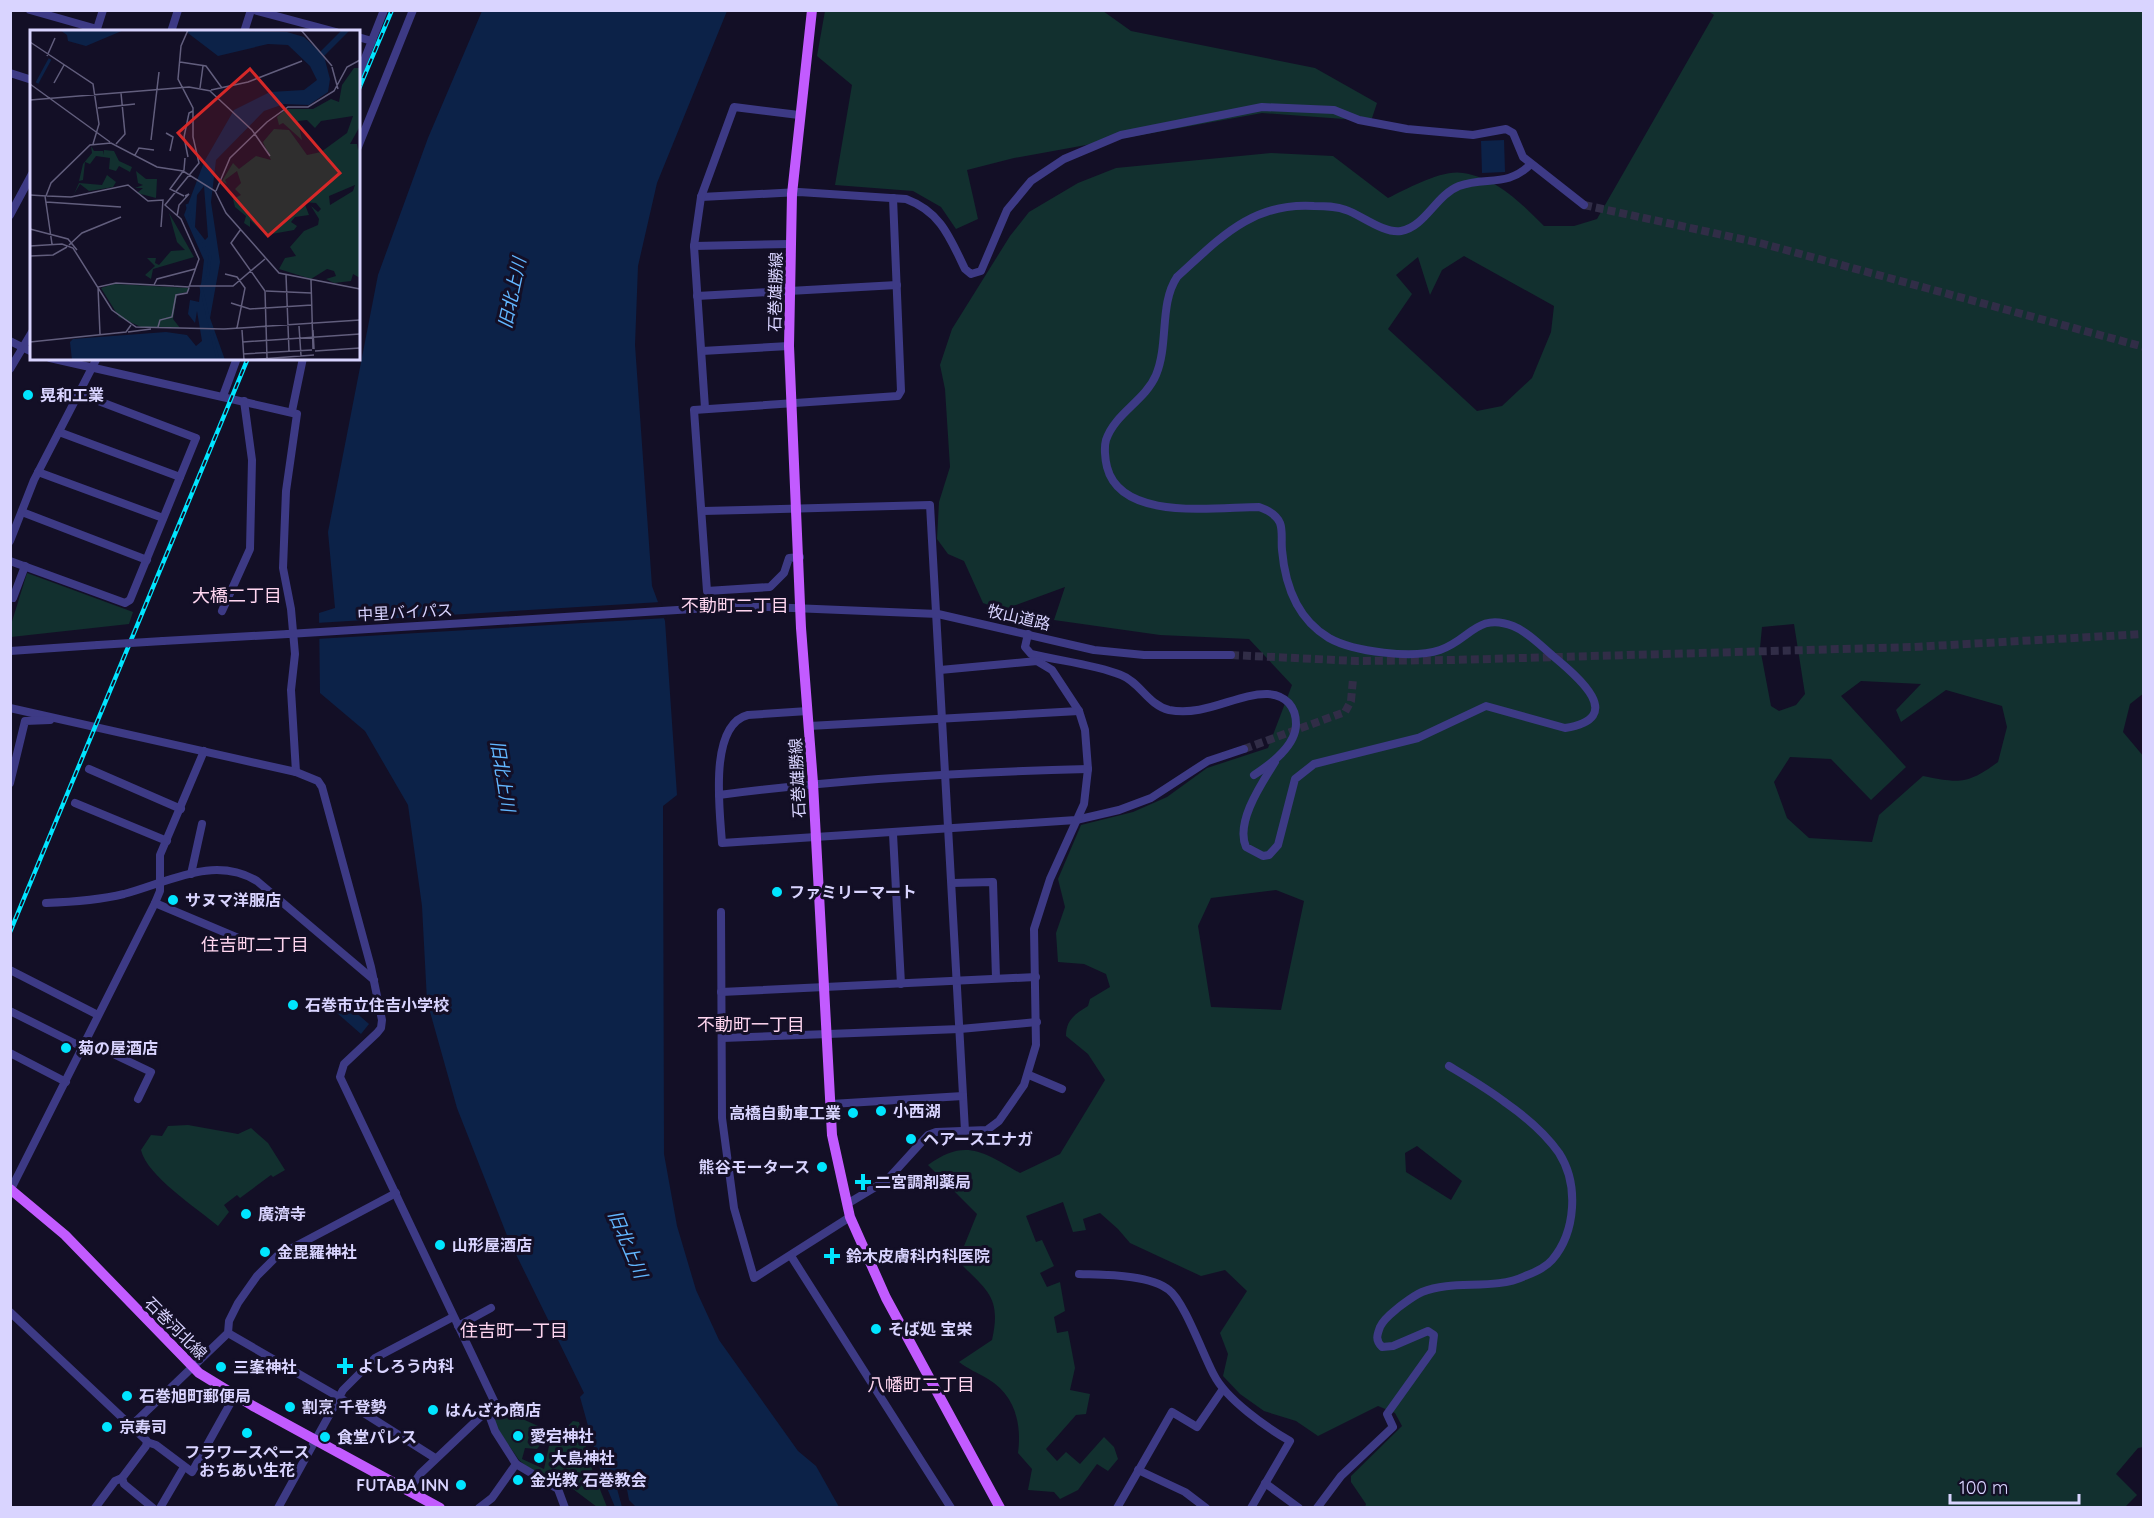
<svg xmlns="http://www.w3.org/2000/svg" width="2154" height="1518" viewBox="0 0 2154 1518" font-family="Quicksand,'Noto Sans JP',sans-serif">
<rect width="100%" height="100%" fill="#130f26"/>
<!-- green -->
<g fill="#12302f" fill-rule="evenodd">
<path d="M825,11H1103L1131,31L1315,68L1377,103L1371,121L1262,113L1014,158L967,170L978,219L956,229L941,207L913,191L835,185L852,85L817,56Z"/>
<path d="M1708,11H2143L2144,693L2130,704L2123,732L2144,757V1447L2138,1448L2116,1474L2137,1495L2125,1507H1365L1366,1504L1351,1482V1476L1402,1426L1395,1413L1378,1406L1318,1436L1296,1421L1264,1411L1240,1394L1223,1376L1228,1354L1220,1333L1247,1291L1225,1270L1201,1276L1130,1243L1118,1229L1100,1213L1083,1219L1086,1230L1073,1232L1063,1202L1026,1216L1036,1242L1042,1240L1054,1266L1040,1273L1047,1287L1060,1282L1065,1311L1054,1317L1057,1333L1068,1331L1075,1368L1070,1390L1090,1394L1086,1414L1076,1415L1046,1449L1057,1461L1066,1452L1080,1464L1104,1437L1114,1447L1118,1459L1108,1471L1097,1464L1078,1490L1060,1499L1054,1492L1028,1490L1032,1469L1018,1453C1022,1424 1015,1395 988,1379C978,1373 968,1369 959,1362L992,1340C1002,1296 986,1290 958,1261L977,1214L928,1165C966,1137 984,1153 1020,1173L1060,1154L1105,1080L1088,1054L1066,1036C1066,1020 1075,1014 1088,1006L1090,999L1110,987L1106,974L1084,964L1058,962L1056,933L1065,907L1058,879L1081,825L1133,812L1167,797L1207,768L1268,748L1292,685L1249,639L1160,635L1054,620L1065,587L1002,610L983,603L964,561L948,554L937,539L939,502L950,467L945,389L940,365L952,329L1010,236L1029,212L1078,183L1116,168L1271,153L1333,156L1388,198C1407,189 1442,169 1463,173C1497,178 1521,203 1544,226H1574L1597,219L1714,15ZM1464,256L1554,306L1551,332L1532,378L1502,406L1477,411L1388,329L1412,294L1396,275L1418,257L1430,295L1442,270ZM1794,624L1805,694L1796,705L1779,711L1771,706L1760,648L1762,627ZM1861,681L1921,684L1896,710L1901,722L1946,690L2002,706L2007,727L1998,762C1967,785 1959,783 1923,776L1879,815L1872,842L1809,838L1787,818L1774,782L1790,757L1831,759L1871,800L1906,767L1841,696ZM1276,890L1304,901L1281,1010L1211,1007L1198,926L1211,898ZM1417,1146L1462,1181L1451,1200L1406,1172L1405,1153Z"/>
<path d="M27,573L133,612L129,624L11,637L10,628Z"/>
<path d="M188,1125L238,1134L251,1128L268,1143L285,1170L273,1177L271,1175L240,1198L237,1195L224,1205L229,1212L218,1226C197,1208 147,1176 141,1150L151,1135L162,1136L168,1126Z"/>
<path d="M498,1408L547,1430V1436L537,1449L525,1448L522,1459L544,1469L552,1432L559,1435L573,1421L579,1422L593,1472L607,1507H597L573,1489L543,1473L531,1470L519,1460L500,1433L492,1415Z"/>
</g>
<!-- water -->
<g fill="#0c2248">
<path d="M482,11H727L657,183L638,266L635,345L652,586L665,621L677,795L663,806L664,1154L677,1226L696,1290L719,1340L798,1451L816,1466L839,1507H636L629,1500L626,1484L613,1474L622,1507H615L602,1476L580,1397L584,1393L508,1238L457,1108L427,1001L422,906L408,805L365,731L320,693L319,613L335,608L328,532L378,275L428,138Z"/>
<path d="M1504,140L1505,172L1482,173L1481,141Z"/>
<path d="M345,1003L369,1024L361,1034L337,1013Z"/>
</g>
<!-- pier -->
<path fill="#130f26" d="M661,602L667,618L316,639V623Z"/>
<g fill="none" stroke-linecap="round" stroke-linejoin="round">
<!-- minor-tunnel -->
<g stroke="#312d47" stroke-width="8" stroke-dasharray="8 4" stroke-linecap="butt">
<path d="M1584,205L1760,243L2144,347"/>
<path d="M1231,655L1357,661L1452,660L1914,647L2144,634"/>
<path d="M1244,749L1345,712L1351,701L1353,679"/>
</g>
<!-- minor -->
<g stroke="#3d3a85" stroke-width="8">
<path d="M30,10L97,29"/>
<path d="M254,10L336,32"/>
<path d="M96,32L103,10"/>
<path d="M171,32L178,10"/>
<path d="M244,32L251,10"/>
<path d="M358,37L372,41"/>
<path d="M10,73L32,80"/>
<path d="M358,76L384,10"/>
<path d="M358,147L413,10"/>
<path d="M701,197L799,192L906,199C941,212 950,238 965,269L971,274L981,271L1007,210L1031,181L1064,159L1121,135L1262,107L1334,110L1359,120L1407,129L1473,135L1506,129L1513,133L1523,157L1584,205"/>
<path d="M10,215L32,174"/>
<path d="M694,246L790,244"/>
<path d="M697,296L897,285"/>
<path d="M10,341L32,352"/>
<path d="M702,351L789,346"/>
<path d="M50,358L297,414L286,491L283,568L291,609L295,654L291,690L296,772"/>
<path d="M10,369L32,332"/>
<path d="M223,396L237,358"/>
<path d="M705,408L694,246L701,197L734,107L799,115"/>
<path d="M292,411L303,358"/>
<path d="M59,432L180,477"/>
<path d="M38,472L163,518"/>
<path d="M703,511L930,505L965,1131"/>
<path d="M22,512L147,560"/>
<path d="M10,541L34,480L97,358"/>
<path d="M800,557L789,558L784,573L770,587L707,591L694,410L898,396L901,391L893,198"/>
<path d="M10,561L125,603L130,600L196,438L80,394"/>
<path d="M10,597L13,598L25,566"/>
<path d="M742,606L938,614L1094,650L1144,655H1231"/>
<path d="M222,611L250,549L252,460L244,401"/>
<path d="M1028,634L1025,647L1031,654C1060,661 1094,664 1121,675C1140,682 1148,705 1169,710C1206,717 1237,693 1268,694C1286,695 1296,707 1296,724C1296,746 1271,764 1254,775"/>
<path d="M163,641L288,634"/>
<path d="M10,651L98,645"/>
<path d="M10,708L296,772L318,781L322,787L371,967L382,1020L381,1028L377,1033L344,1064L340,1077L495,1403L420,1474L409,1490"/>
<path d="M808,711L748,715C708,725 720,812 722,843L1076,820L1119,810L1151,798L1208,761L1244,749"/>
<path d="M809,726L1079,711"/>
<path d="M1275,762C1262,783 1235,822 1246,847L1263,856L1269,855L1278,845L1295,779L1314,764L1418,738L1486,706L1565,728C1628,718 1577,676 1553,656C1541,646 1528,632 1513,626C1477,612 1470,640 1440,650C1413,659 1354,652 1329,638C1297,619 1285,585 1282,550C1281,541 1283,531 1280,523C1276,514 1268,510 1259,507C1216,507 1121,522 1107,467C1105,459 1104,447 1106,440C1115,413 1145,401 1156,375C1169,344 1159,304 1177,277C1220,238 1252,202 1314,206C1325,206 1336,206 1346,210C1361,215 1384,234 1401,231C1425,227 1436,195 1459,186C1486,176 1507,188 1531,164"/>
<path d="M89,769L181,809"/>
<path d="M10,783L25,721L50,720"/>
<path d="M719,795C842,779 964,772 1088,769"/>
<path d="M75,803L167,841"/>
<path d="M893,834L901,984"/>
<path d="M191,874L202,824"/>
<path d="M952,883L993,882L996,978"/>
<path d="M46,903C72,902 99,900 124,894C169,882 214,855 257,881L374,980"/>
<path d="M155,903L243,940"/>
<path d="M721,912L722,1118L734,1208L754,1278L850,1217"/>
<path d="M10,970L98,1015"/>
<path d="M721,992L1036,977"/>
<path d="M10,1011L82,1047"/>
<path d="M722,1038L960,1029L1037,1022"/>
<path d="M86,1041L151,1072L138,1099"/>
<path d="M10,1053L66,1082"/>
<path d="M1029,1075L1062,1089"/>
<path d="M831,1104L963,1096"/>
<path d="M11,1189L155,903L160,891V855L204,751"/>
<path d="M847,1204L887,1180L928,1135L936,1132L987,1130L999,1121L1024,1085L1036,1045L1034,929L1050,879L1084,804L1088,769L1085,730L1079,711L1052,670L1037,661L940,670"/>
<path d="M791,1256L951,1508"/>
<path d="M1079,1274C1103,1275 1149,1274 1169,1290C1184,1301 1204,1357 1214,1375C1226,1399 1267,1428 1290,1441L1251,1508"/>
<path d="M10,1312L147,1441L146,1446L122,1478L124,1484L153,1508"/>
<path d="M458,1326L491,1308"/>
<path d="M228,1333L337,1396L435,1458"/>
<path d="M488,1412L495,1431L516,1464"/>
<path d="M130,1427L228,1333L229,1321L238,1303L257,1276L277,1256L396,1193"/>
<path d="M147,1442L156,1445L192,1472L235,1395"/>
<path d="M1138,1470L1185,1492L1206,1508"/>
<path d="M1265,1483L1299,1508"/>
<path d="M95,1508L115,1481L122,1478"/>
<path d="M160,1508L184,1467"/>
<path d="M278,1508L343,1390L375,1358L453,1317"/>
<path d="M479,1508L492,1498L516,1464L558,1489L565,1508"/>
<path d="M1117,1508L1172,1412L1197,1427L1223,1389"/>
<path d="M1317,1508L1341,1476L1393,1427L1387,1414L1432,1351L1434,1335L1428,1331L1393,1346L1382,1347C1375,1340 1377,1335 1380,1327C1384,1318 1392,1313 1399,1307C1406,1302 1413,1296 1422,1292C1454,1279 1493,1291 1525,1276C1533,1273 1546,1267 1552,1260C1576,1232 1579,1184 1559,1153C1545,1133 1526,1117 1506,1103C1488,1089 1469,1078 1449,1066"/>
</g>
<!-- major -->
<g stroke="#c25bff" stroke-width="10">
<path d="M812,10L792,194L789,346L801,628L813,783L832,1135L850,1217L886,1298L1000,1508"/>
<path d="M10,1189L65,1235L199,1373L253,1406L440,1508"/>
</g>
<!-- rail casing -->
<g stroke="#00e5ff" stroke-width="4.5">
<g id="rail">
<path d="M358,91L392,10"/>
<path d="M10,932L248,358"/>
</g>
</g>
<!-- rail -->
<use href="#rail" stroke="#130f26" stroke-width="2" stroke-dasharray="7" stroke-linecap="butt"/>
<!-- minor-bridge -->
<g stroke="#3d3a85" stroke-width="8">
<path d="M288,634L742,606"/>
<path d="M98,645L163,641"/>
</g>
</g>
<!-- markers -->
<g fill="#00e5ff" stroke="#130f26" stroke-width="2">
<circle cx="28" cy="395" r="6"/>
<circle cx="777" cy="892" r="6"/>
<circle cx="173" cy="900" r="6"/>
<circle cx="293" cy="1005" r="6"/>
<circle cx="66" cy="1048" r="6"/>
<circle cx="881" cy="1111" r="6"/>
<circle cx="853" cy="1113" r="6"/>
<circle cx="911" cy="1139" r="6"/>
<circle cx="822" cy="1167" r="6"/>
<path d="M860 1173h6v6h6v6h-6v6h-6v-6h-6v-6h6z"/>
<circle cx="246" cy="1214" r="6"/>
<circle cx="440" cy="1245" r="6"/>
<circle cx="265" cy="1252" r="6"/>
<path d="M829 1247h6v6h6v6h-6v6h-6v-6h-6v-6h6z"/>
<circle cx="876" cy="1329" r="6"/>
<path d="M342 1357h6v6h6v6h-6v6h-6v-6h-6v-6h6z"/>
<circle cx="221" cy="1367" r="6"/>
<circle cx="127" cy="1396" r="6"/>
<circle cx="290" cy="1407" r="6"/>
<circle cx="433" cy="1410" r="6"/>
<circle cx="107" cy="1427" r="6"/>
<circle cx="247" cy="1433" r="6"/>
<circle cx="518" cy="1436" r="6"/>
<circle cx="325" cy="1437" r="6"/>
<circle cx="539" cy="1458" r="6"/>
<circle cx="518" cy="1480" r="6"/>
<circle cx="461" cy="1485" r="6"/>
</g>
<g text-anchor="middle" dominant-baseline="central" stroke-width="6" stroke-linejoin="round" paint-order="stroke">
<!-- street labels -->
<g font-size="16" fill="#d9d4ff" stroke="#130f26">
<text transform="translate(775 292) rotate(-89)">石巻雄勝線</text>
<text transform="translate(405 612) rotate(-3)">中里バイパス</text>
<text transform="translate(1019 617) rotate(13)">牧山道路</text>
<text transform="translate(797 778) rotate(-93)">石巻雄勝線</text>
<text transform="translate(176 1328) rotate(45)">石巻河北線</text>
</g>
<!-- poi labels -->
<g font-size="16" font-weight="bold" fill="#d9d4ff" stroke="#130f26" text-anchor="start">
<text x="40" y="395">晃和工業</text>
<text x="789" y="892">ファミリーマート</text>
<text x="185" y="900">サヌマ洋服店</text>
<text x="305" y="1005">石巻市立住吉小学校</text>
<text x="78" y="1048">菊の屋酒店</text>
<text x="893" y="1111">小西湖</text>
<text x="841" y="1113" text-anchor="end">高橋自動車工業</text>
<text x="923" y="1139">ヘアースエナガ</text>
<text x="810" y="1167" text-anchor="end">熊谷モータース</text>
<text x="875" y="1182">二宮調剤薬局</text>
<text x="258" y="1214">廣濟寺</text>
<text x="452" y="1245">山形屋酒店</text>
<text x="277" y="1252">金毘羅神社</text>
<text x="846" y="1256">鈴木皮膚科内科医院</text>
<text x="888" y="1329">そば処 宝栄</text>
<text x="358" y="1366">よしろう内科</text>
<text x="233" y="1367">三峯神社</text>
<text x="139" y="1396">石巻旭町郵便局</text>
<text x="302" y="1407">割烹 千登勢</text>
<text x="445" y="1410">はんざわ商店</text>
<text x="119" y="1427">京寿司</text>
<text x="530" y="1436">愛宕神社</text>
<text x="337" y="1437">食堂パレス</text>
<text x="247" y="1452" text-anchor="middle">フラワースペース<tspan x="247" dy="18">おちあい生花</tspan></text>
<text x="551" y="1458">大島神社</text>
<text x="530" y="1480">金光教 石巻教会</text>
<text x="449" y="1485" text-anchor="end">FUTABA INN</text>
</g>
<!-- water labels -->
<g font-size="18" font-style="italic" fill="#62b6ff" stroke="#130f26">
<text transform="translate(512 293) rotate(-78)">旧北上川</text>
<text transform="translate(503 776) rotate(81)">旧北上川</text>
<text transform="translate(628 1244) rotate(67)">旧北上川</text>
</g>
<!-- neighbourhood labels -->
<g font-size="18" fill="#ffd6f0" stroke="#130f26">
<text x="237" y="595">大橋二丁目</text>
<text x="735" y="605">不動町二丁目</text>
<text x="255" y="944">住吉町二丁目</text>
<text x="751" y="1024">不動町一丁目</text>
<text x="514" y="1330">住吉町一丁目</text>
<text x="921" y="1384">八幡町二丁目</text>
</g>
</g>
<!-- overview -->
<g transform="translate(30 30)">
<rect width="330" height="330" fill="#130f26"/>
<path d="M324,38H330V96L320,114H327L328,120L330,115V248L323,244L321,251L304,253L296,249L306,246L304,241L297,239L281,249L249,239L255,228L266,226L260,217L274,201L288,195L289,189L281,176L288,182L291,179L286,173L274,172L279,185L265,187L261,192L267,196L264,200L236,205L220,190V197L214,193L216,186L205,177L203,169L211,165L205,159L211,153L207,141L195,150L197,154L192,151L203,133L209,139L226,126L241,130L233,112L244,99L259,100L277,125L291,122L317,103L323,86L291,91L285,98L277,90L268,91L272,110L253,93L249,95L247,87L256,79H283L301,69L309,72L312,55ZM325,155L323,161L300,175L299,166ZM61,116L64,121H73V125L74,120L84,121L89,131L102,137L100,142L89,136L86,141L79,139L80,128L66,126L60,134L55,132L53,150L49,151L53,134L62,123ZM106,141L116,149H127L126,168L107,163L113,158H105L113,155L108,153ZM77,145L86,152L83,157L59,161L50,154L44,164L49,153L72,155ZM139,183L164,227L123,239L121,249L115,245L125,236L117,228H126L125,233L129,235L141,221L155,220L147,212ZM84,254L159,258L157,262L147,264L143,289L150,298L111,297L89,287L71,258Z" fill="#12302f" fill-rule="evenodd"/>
<path d="M30,0H94L56,16L38,11L37,5ZM154,0L257,2L274,7L290,22L312,0H320L294,26L300,49L298,62L279,75L254,74L234,81L186,130L181,172L190,232L180,288L195,330H42L40,312L43,309L136,302L157,305L166,316L172,311L167,281L165,293L158,284L160,270L169,272L174,230L154,185L174,132L204,80L240,62L274,60L287,50L280,36L258,15L238,14L188,26ZM174,156L178,207L175,210L165,197L167,165Z" fill="#0c2248" fill-rule="evenodd"/>
<path fill="none" stroke="#0c2248" stroke-width="3" d="M7,53L20,29M157,174L165,204L180,226L178,245L171,257L188,330"/>
<path fill="none" stroke="#625e7d" stroke-width="1.5" d="M271,0L302,36M0,12L63,54L69,94L63,114M17,26L25,8M150,32L176,36L192,58M302,37L308,59M24,53L34,35M0,54L80,112M170,58L173,36M181,60L218,52L272,31M180,61L222,100L240,126M0,70L159,57L181,61M68,78L105,74M136,103L143,107L140,121M121,110L129,42M86,114L95,104L91,63M105,125L109,118L124,120M158,127L154,107L159,83L163,81M186,161L200,128L237,92L258,77H278L304,61L317,37L330,30M0,165L16,166L21,153L60,115L81,113L127,137L153,141L185,161L196,183L249,243L330,259M15,166L22,214M17,166L41,167L98,155L118,171L133,170L131,197M154,166L140,159L154,140L155,128M16,172L91,177M147,186L149,175L159,164L155,166M0,199L38,209L47,220M211,199L201,213L235,261L237,328M39,215L52,203L91,187M0,216L32,214L43,218L82,280L106,297L194,299L330,290M0,226L23,225L37,217M195,244L207,247L215,258L207,298M256,245L259,321M281,250L283,319M124,255L127,249L165,239M143,256L159,257L169,229L151,189L135,175L169,133L163,107V78L148,49L151,16L158,0M160,256H203L235,229M236,261L281,263M201,273L220,279L282,275M269,296L271,326M128,297L130,290L142,287L146,265L157,263L159,258M212,300L214,330M283,300L284,319M98,302L121,299M70,304L68,257L86,253L144,256M0,312L96,302L101,295M213,312L330,304M285,321L330,318M213,324L282,320M217,330L284,325"/>
<path fill="#d62828" fill-opacity="0.15" stroke="#d62828" stroke-width="3" d="M220,39L310,143L238,206L148,103Z"/>
<rect width="330" height="330" fill="none" stroke="#d9d4ff" stroke-width="3"/>
</g>
<!-- border -->
<rect width="2154" height="1518" fill="none" stroke="#d9d4ff" stroke-width="24"/>
<!-- scale -->
<path d="M1950 1494v9h129v-9" fill="none" stroke="#d9d4ff" stroke-width="3"/>
<text x="1959" y="1494" font-size="18" fill="#d9d4ff" stroke="#130f26" stroke-width="4.5" paint-order="stroke">100 m</text>
</svg>
